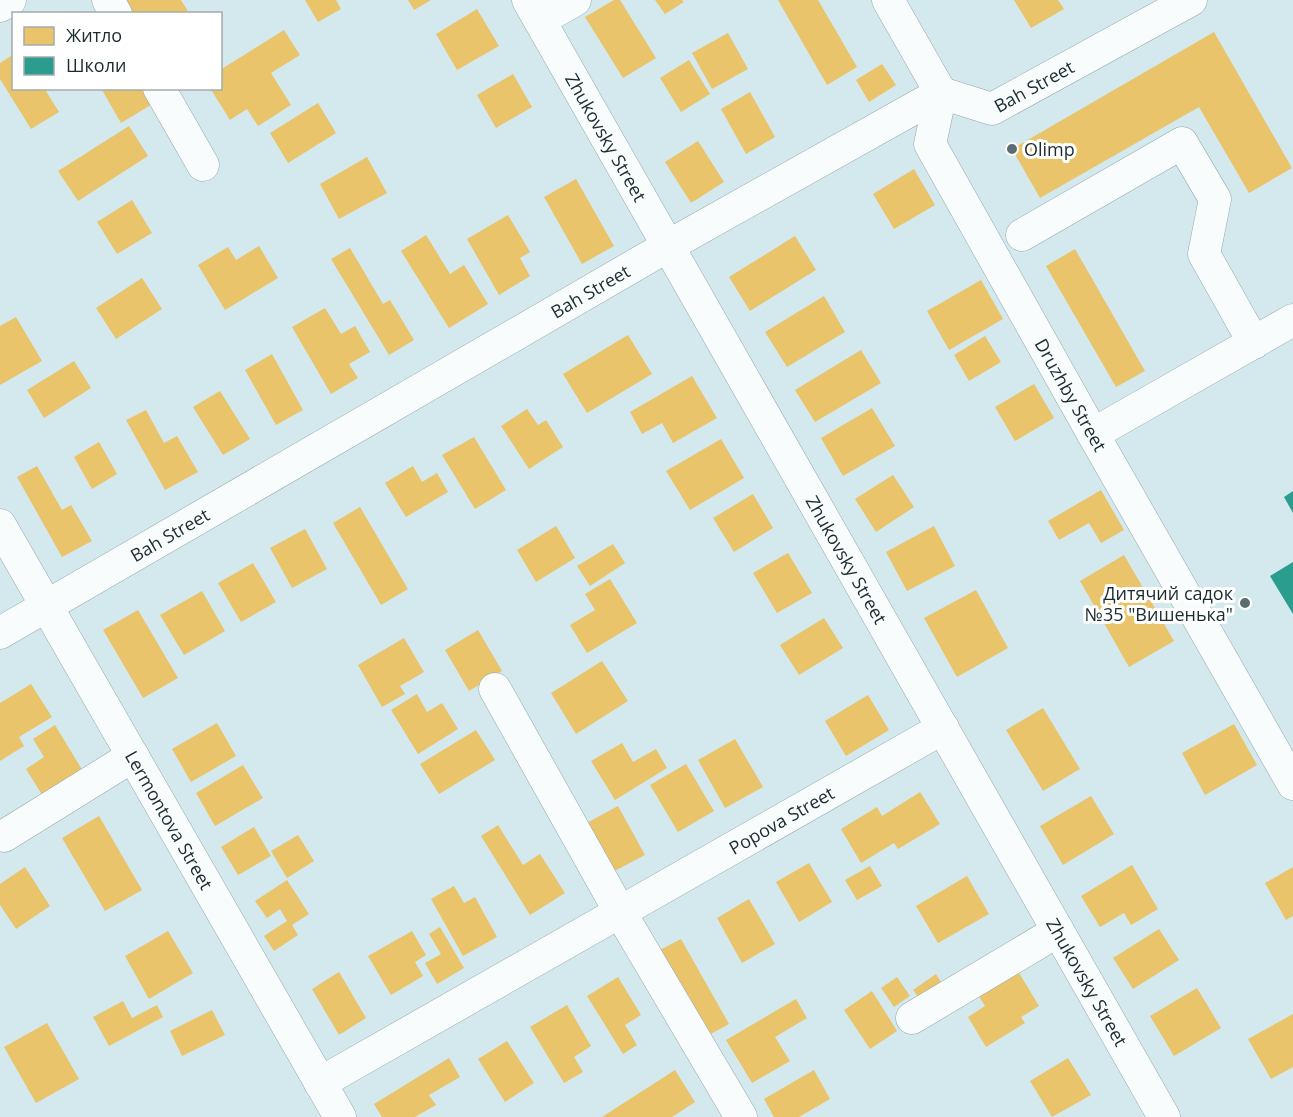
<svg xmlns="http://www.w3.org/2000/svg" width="1293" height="1117" viewBox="0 0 1293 1117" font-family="'Open Sans',sans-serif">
<rect width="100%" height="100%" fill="#d3e9ee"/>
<!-- homes -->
<g fill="#e9c46a">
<path d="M119,0H181L189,13L128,14Z"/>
<path d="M305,0H336L341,9L318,22Z"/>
<path d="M408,0H431L414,10Z"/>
<path d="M614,0H620L656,58L623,78L585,17Z"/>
<path d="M655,0H682L684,2L665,14Z"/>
<path d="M778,0H818L857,67L827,85Z"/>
<path d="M1014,0H1058L1064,9L1031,28Z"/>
<path d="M477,9L499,46L457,70L436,34Z"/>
<path d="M284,30L300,55L271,73L291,105L258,126L247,109L230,120L210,88H220V70Z"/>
<path d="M1214,32L1292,168L1249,193L1199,107L1040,198L1012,149Z"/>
<path d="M728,33L748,69L712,89L692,53Z"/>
<path d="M14,54V88H44L59,112L31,129L0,79V63Z"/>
<path d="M689,60L710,94L681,112L660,78Z"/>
<path d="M882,64L896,85L869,102L856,80Z"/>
<path d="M513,74L532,107L496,128L477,95Z"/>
<path d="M101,88H145L154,103L121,123Z"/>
<path d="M750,92L775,137L746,154L721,109Z"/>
<path d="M318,103L336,133L288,163L270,133Z"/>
<path d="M129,126L148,156L78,201L58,171Z"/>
<path d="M698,141L724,182L691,203L665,162Z"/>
<path d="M367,157L387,193L339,219L320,184Z"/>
<path d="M914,169L935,205L894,229L873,194Z"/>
<path d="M576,179L614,246L582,264L544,197Z"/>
<path d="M132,200L152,233L117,254L97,222Z"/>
<path d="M508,215L530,252L520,258L530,276L499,295L467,239Z"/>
<path d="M426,235L450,274L464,265L488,304L449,328L401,251Z"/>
<path d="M795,236L816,270L750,311L729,277Z"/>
<path d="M259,246L278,278L225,310L198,265L228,247L236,260Z"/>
<path d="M350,248L383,304L390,300L414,340L389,355L331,259Z"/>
<path d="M1075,249L1145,371L1116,387L1046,266Z"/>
<path d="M142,278L162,309L116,339L96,308Z"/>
<path d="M981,280L1003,319L949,350L927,311Z"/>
<path d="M824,296L845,332L787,367L765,332Z"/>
<path d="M325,308L341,334L355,326L370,352L349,364L358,378L331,394L292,327Z"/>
<path d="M16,317L42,361L0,385V326Z"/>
<path d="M628,335L652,374L587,413L563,374Z"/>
<path d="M985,336L1001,362L969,381L954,355Z"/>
<path d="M861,350L881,383L815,422L795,390Z"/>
<path d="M272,354L303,410L276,425L245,370Z"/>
<path d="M74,361L91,388L44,418L27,390Z"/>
<path d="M692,376L717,418L673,443L662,423L642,434L630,412Z"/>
<path d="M1034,384L1054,418L1015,441L995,407Z"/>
<path d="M220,391L250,439L223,455L193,407Z"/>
<path d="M872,408L895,446L843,476L821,438Z"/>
<path d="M527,409L538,425L546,420L563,447L529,469L501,426Z"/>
<path d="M146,410L164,443L177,436L198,472L165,490L126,420Z"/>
<path d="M474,437L506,490L475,509L442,455Z"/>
<path d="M721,439L744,478L690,510L666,471Z"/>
<path d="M99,442L117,474L92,489L74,457Z"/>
<path d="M37,466L62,510L71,505L92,541L62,557L17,477Z"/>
<path d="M413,466L422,482L437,473L448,492L406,517L385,483Z"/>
<path d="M893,475L914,507L876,532L855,499Z"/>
<path d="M1101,490L1124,530L1101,543L1089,523L1059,540L1048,521Z"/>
<path d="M753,494L773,528L734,552L713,518Z"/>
<path d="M360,507L408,589L381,605L333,523Z"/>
<path d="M556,526L575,558L536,582L517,550Z"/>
<path d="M934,526L955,566L907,591L886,552Z"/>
<path d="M305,529L327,569L292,588L270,548Z"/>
<path d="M613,544L625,563L590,586L577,566Z"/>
<path d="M788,553L812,593L777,613L753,573Z"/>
<path d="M1124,555L1174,641L1129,667L1080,581Z"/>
<path d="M253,563L276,602L241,622L218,583Z"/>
<path d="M610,579L637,623L587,653L570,625L595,610L585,594Z"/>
<path d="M976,590L1008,648L957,677L924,618Z"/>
<path d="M202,591L225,631L184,655L160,615Z"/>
<path d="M138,610L178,678L143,698L103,630Z"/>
<path d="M824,618L843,648L799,675L780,645Z"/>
<path d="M478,630L502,671L469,691L445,650Z"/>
<path d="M404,638L424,672L400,686L405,694L382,707L358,665Z"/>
<path d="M602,661L628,701L576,734L551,693Z"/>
<path d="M31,684L52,717L19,737L24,746L0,761V703Z"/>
<path d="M417,694L427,712L442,703L458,729L418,754L391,710Z"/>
<path d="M868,695L889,730L846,756L825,721Z"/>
<path d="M1043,708L1080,769L1043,791L1006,730Z"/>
<path d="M217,723L236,756L191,782L172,749Z"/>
<path d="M1234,724L1257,765L1205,795L1182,753Z"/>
<path d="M55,725L84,773L44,798L26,769L44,757L33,739Z"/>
<path d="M476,730L495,760L439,794L420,764Z"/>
<path d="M735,739L763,787L725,808L698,760Z"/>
<path d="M622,743L633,762L656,749L667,768L615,800L591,761Z"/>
<path d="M686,764L714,811L678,832L650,785Z"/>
<path d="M243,765L263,798L215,826L196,793Z"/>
<path d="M920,792L940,824L898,849L894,843L861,863L841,829L877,807L882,816Z"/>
<path d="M1091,796L1114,834L1063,865L1040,826Z"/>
<path d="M618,806L645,855L609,874L583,825Z"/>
<path d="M99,816L142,890L105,911L62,838Z"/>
<path d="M498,825L523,865L540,854L565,893L530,915L481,836Z"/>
<path d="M254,827L271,856L238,875L221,847Z"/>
<path d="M298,835L314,861L287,878L271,851Z"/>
<path d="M809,863L832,902L799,922L776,882Z"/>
<path d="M1132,865L1158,909L1131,925L1124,913L1100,927L1081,896Z"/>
<path d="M870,866L882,886L857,900L845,880Z"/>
<path d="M25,867L50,906L16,929L0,905V884Z"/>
<path d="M1293,867V916L1286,920L1265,883Z"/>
<path d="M967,876L989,914L938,943L916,906Z"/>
<path d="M287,880L309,914L292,925L298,935L274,951L264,936L287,921L280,909L267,918L255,901Z"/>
<path d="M454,886L464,903L475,897L497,937L463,956L431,899Z"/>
<path d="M749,899L775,944L742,963L717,918Z"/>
<path d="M440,927L464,968L437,984L425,963L441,954L429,934Z"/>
<path d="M1159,929L1179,960L1133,989L1113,958Z"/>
<path d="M168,931L193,973L149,999L125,956Z"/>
<path d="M412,931L426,955L415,962L423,976L391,995L368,956Z"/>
<path d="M681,939L729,1024L707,1036L658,951Z"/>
<path d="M1018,971L1039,1006L1021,1017L1025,1023L986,1047L968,1017L985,1006L978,995Z"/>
<path d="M339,972L366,1018L339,1035L312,989Z"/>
<path d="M936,974L944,987L922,1002L913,990Z"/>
<path d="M618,977L641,1015L625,1025L637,1045L623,1054L587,996Z"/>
<path d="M897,977L910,996L894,1007L881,988Z"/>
<path d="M1197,988L1221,1028L1174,1056L1150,1016Z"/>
<path d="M872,991L897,1031L870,1049L844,1010Z"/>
<path d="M796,999L807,1018L775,1037L790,1061L752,1083L726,1040Z"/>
<path d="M123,1001L132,1018L157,1005L163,1017L109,1046L93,1017Z"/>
<path d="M567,1005L591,1046L574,1057L583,1072L564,1083L530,1027Z"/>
<path d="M212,1010L225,1035L182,1056L170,1031Z"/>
<path d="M1293,1014V1067L1271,1079L1248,1039Z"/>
<path d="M47,1023L79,1079L36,1103L4,1047Z"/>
<path d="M507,1041L534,1083L505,1102L478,1059Z"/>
<path d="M449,1058L460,1077L429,1095L436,1105L415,1117H382L374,1104Z"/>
<path d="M1068,1058L1091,1095L1052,1117L1030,1081Z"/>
<path d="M675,1070L695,1102L672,1117H602Z"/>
<path d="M814,1070L830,1099L799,1117H774L764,1099Z"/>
</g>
<!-- schools -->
<g fill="#2a9d8f">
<path d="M1293,491V513L1284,497Z"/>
<path d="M1293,562V614L1270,576Z"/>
</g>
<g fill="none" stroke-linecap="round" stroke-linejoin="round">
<!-- minor casing -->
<g stroke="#96a8ac" stroke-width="33">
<g id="minor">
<path d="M108,0L116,14"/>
<path id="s1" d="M528,0L1164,1117"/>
<path id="s2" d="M888,0L941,93L930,144L1093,434L1293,784"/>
<path d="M0,6L10,0"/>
<path d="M540,20L575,0"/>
<path d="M159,88L203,165"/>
<path d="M1022,235L1182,143L1215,199L1204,254L1254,343"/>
<path d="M1093,434L1293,320"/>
<path id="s3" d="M0,525L340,1117"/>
<path id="s4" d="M0,633L668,246L941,93L992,109L1191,0"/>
<path d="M495,689L620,912L741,1117"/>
<path d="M4,836L133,756"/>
<path d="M912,1018L1058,931"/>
<path id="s5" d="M320,1083L943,728"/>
</g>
</g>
<!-- minor -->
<use href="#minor" stroke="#f8fcfc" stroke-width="32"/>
</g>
<!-- markers -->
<g fill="#5b6e72" stroke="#fff" stroke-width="2">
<circle cx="1012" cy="149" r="6"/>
<circle cx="1245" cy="603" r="6"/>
</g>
<g text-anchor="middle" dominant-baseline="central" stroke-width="6" stroke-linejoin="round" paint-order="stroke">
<!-- street labels -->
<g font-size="18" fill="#1b2c2f" stroke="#fff">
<text stroke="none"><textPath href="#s4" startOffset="1186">Bah Street</textPath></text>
<text stroke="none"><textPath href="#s1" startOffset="158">Zhukovsky Street</textPath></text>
<text stroke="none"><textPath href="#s4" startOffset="682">Bah Street</textPath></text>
<text stroke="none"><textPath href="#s2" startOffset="447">Druzhby Street</textPath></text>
<text stroke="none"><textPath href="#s4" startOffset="196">Bah Street</textPath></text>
<text stroke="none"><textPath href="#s1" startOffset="644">Zhukovsky Street</textPath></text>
<text stroke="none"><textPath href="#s5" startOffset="531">Popova Street</textPath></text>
<text stroke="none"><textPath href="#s3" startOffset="340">Lermontova Street</textPath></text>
<text stroke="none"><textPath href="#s1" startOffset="1130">Zhukovsky Street</textPath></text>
</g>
<!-- poi labels -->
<g font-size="18" fill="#1b2c2f" stroke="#fff" text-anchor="start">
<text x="1024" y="149">Olimp</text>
<text x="1233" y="593" text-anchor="end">Дитячий садок<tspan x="1233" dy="21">№35 "Вишенька"</tspan></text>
</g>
</g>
<!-- legend -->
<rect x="12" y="12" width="210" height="78" fill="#ffffff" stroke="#a4abac" stroke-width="1.5"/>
<rect x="24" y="27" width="30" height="18" fill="#e9c46a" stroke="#a4abac" stroke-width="1.5"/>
<text x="66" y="42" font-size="18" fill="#1b2c2f">Житло</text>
<rect x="24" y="57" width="30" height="18" fill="#2a9d8f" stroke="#a4abac" stroke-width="1.5"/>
<text x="66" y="72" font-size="18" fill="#1b2c2f">Школи</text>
</svg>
